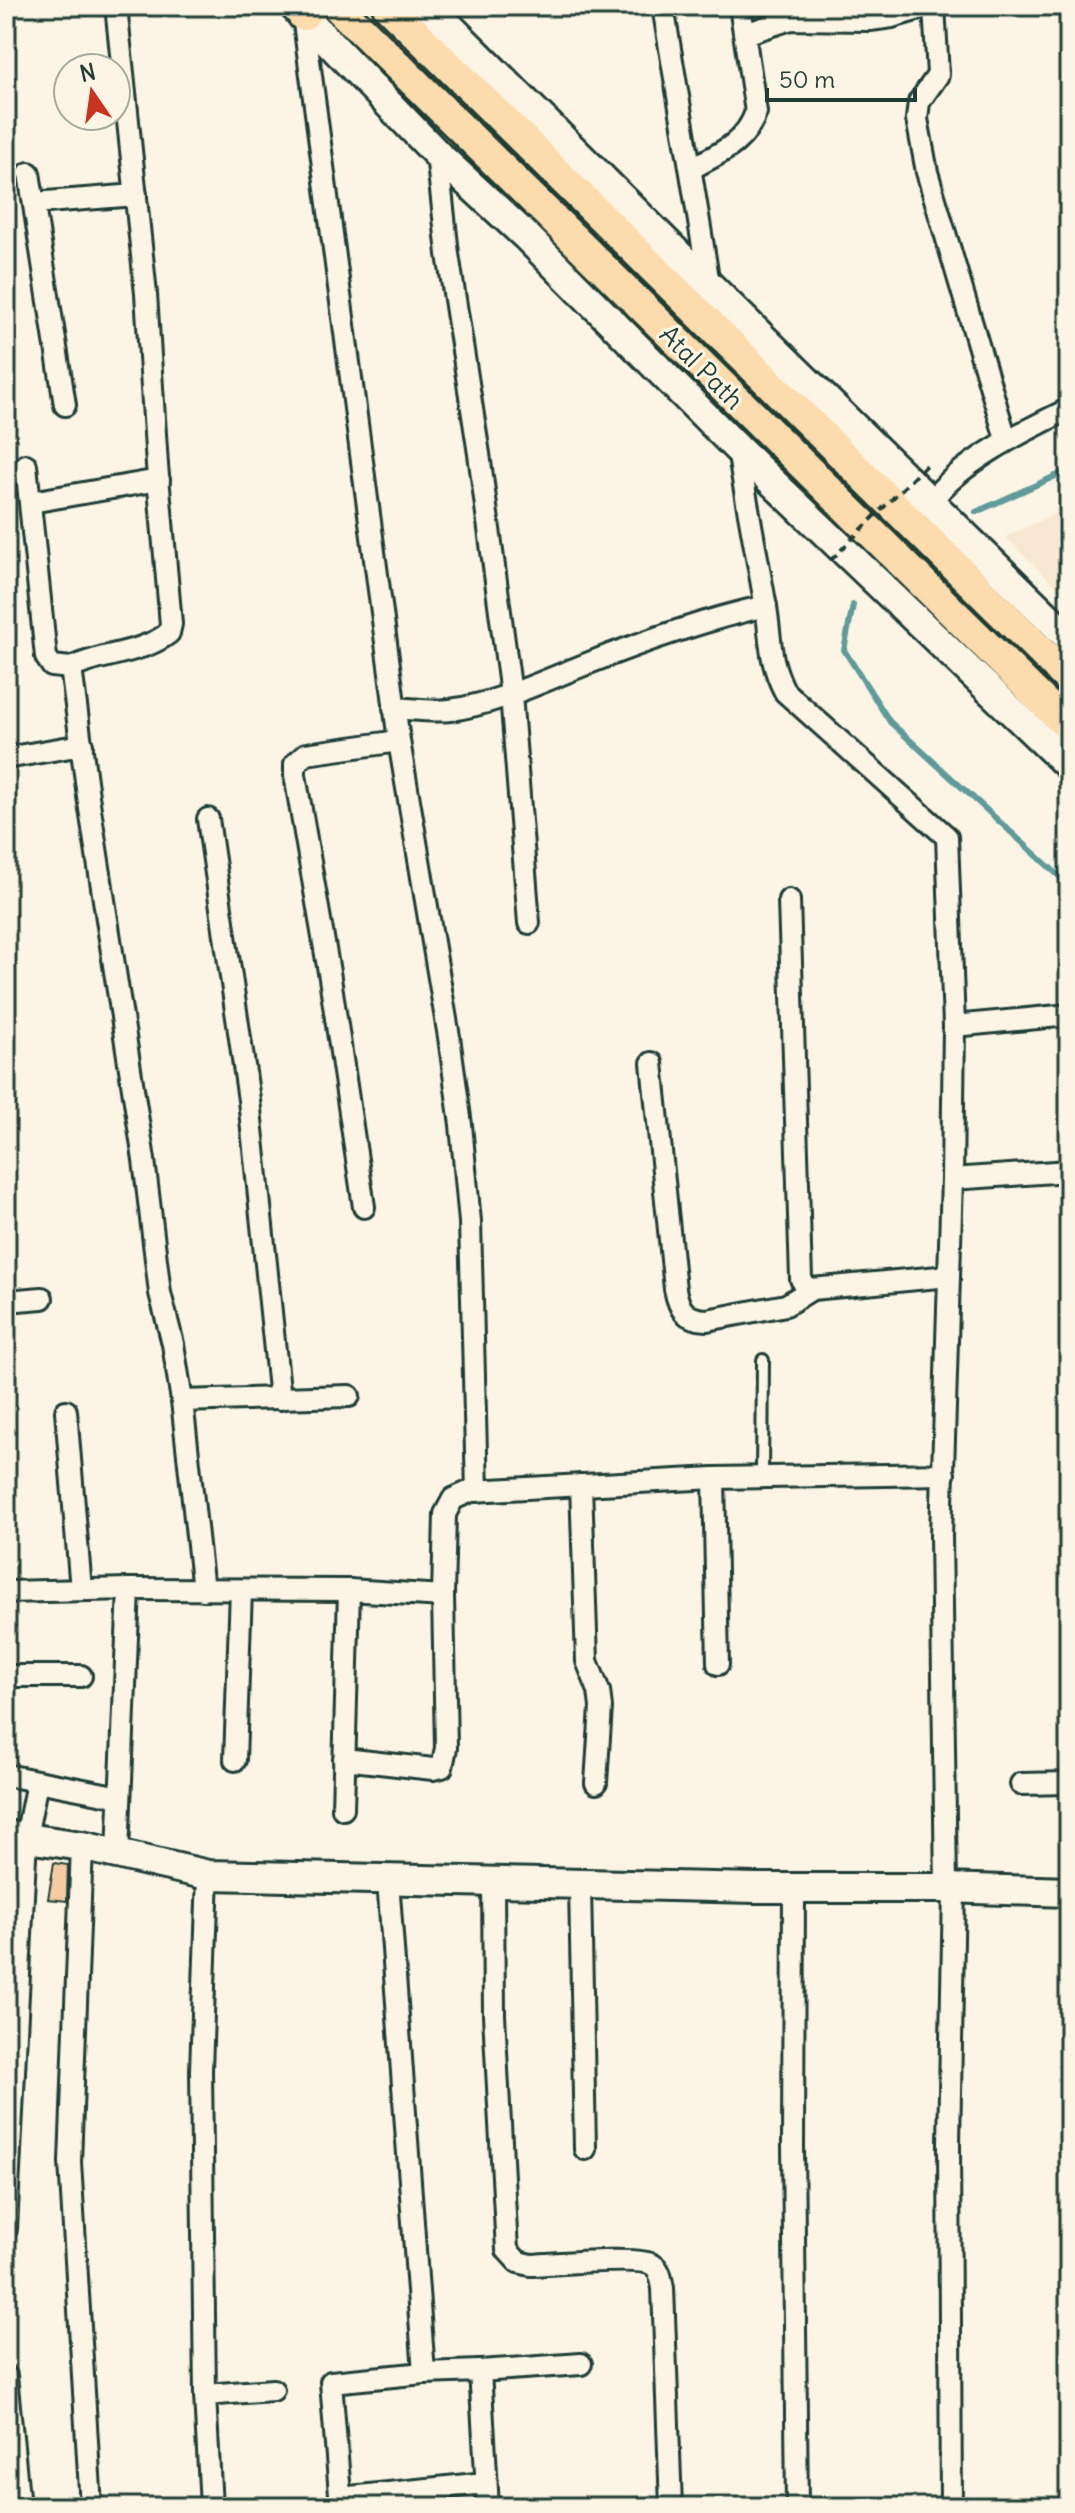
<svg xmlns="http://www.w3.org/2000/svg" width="1075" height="2513" viewBox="0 0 1075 2513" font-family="Delius,sans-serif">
<rect width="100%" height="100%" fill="#fcf5e5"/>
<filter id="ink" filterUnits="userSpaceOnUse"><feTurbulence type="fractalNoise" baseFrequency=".0125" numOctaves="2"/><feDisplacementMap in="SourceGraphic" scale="16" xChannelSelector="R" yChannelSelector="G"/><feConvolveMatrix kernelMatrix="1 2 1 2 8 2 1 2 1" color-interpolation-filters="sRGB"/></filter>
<g filter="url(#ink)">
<!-- built -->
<path fill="#f9e8d1" d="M1069,507V599L1005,537Z"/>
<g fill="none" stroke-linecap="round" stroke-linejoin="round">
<!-- stream -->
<g stroke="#5f9b9b" stroke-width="6">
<path d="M976,512L1069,470"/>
<path d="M853,605L844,650L890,722L1069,885"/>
</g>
</g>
<!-- building -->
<path fill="#f3caa2" stroke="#1f3d34" stroke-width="2" d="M54,1863L68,1865L67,1901L48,1899Z"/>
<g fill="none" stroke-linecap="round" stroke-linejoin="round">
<!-- lane casing -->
<g stroke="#1f3d34" stroke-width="16">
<path id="lane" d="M762,1477L763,1360"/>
</g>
<!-- street casing -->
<g stroke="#1f3d34" stroke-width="26">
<g id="street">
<path d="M116,6L146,294L157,465L171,624L169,633C142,654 101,653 71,668L88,796L144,1160L160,1293L173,1344L182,1401L203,1590"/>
<path d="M663,6C678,99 695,192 709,285"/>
<path d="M934,6L938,75L919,102L917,119L927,172L1006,439"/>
<path d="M303,15L399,741L449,1037L461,1125L470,1222L477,1491"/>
<path d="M745,34L791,19L870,20L892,17L930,6"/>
<path d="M437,154L448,254L479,454L511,694L529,923"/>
<path d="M692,168C720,153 745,144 756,112L740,6"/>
<path d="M29,173L65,405"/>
<path d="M34,203L136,195"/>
<path d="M738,449C746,500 756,551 765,602C772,638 767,657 785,692L947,837L954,1026L952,1179L941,1536L946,1888"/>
<path d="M26,465L46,657L52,666L71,668"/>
<path d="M31,502L159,480"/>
<path d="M931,502C959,462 1026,430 1069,409"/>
<path d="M394,708C413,709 432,712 450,710C496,704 541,682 584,665C644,641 703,620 766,606"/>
<path d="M6,758L82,745"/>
<path d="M208,819L249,1100L280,1399"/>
<path d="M789,900L801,1279L806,1287L812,1289L949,1276"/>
<path d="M954,1026L1069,1015"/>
<path d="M652,1063L675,1289C679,1310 685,1319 707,1320L786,1305L812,1289"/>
<path d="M952,1179L1069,1171"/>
<path d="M364,1207L330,978L295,775V764L306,754L399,741"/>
<path d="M6,1301L42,1298"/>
<path d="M182,1401L349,1396"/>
<path d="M66,1411L81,1590"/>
<path d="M714,1478L718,1664"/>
<path d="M581,1485L587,1661L599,1691L601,1707L596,1783"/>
<path d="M129,1589L349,1590L443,1596L445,1514L453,1499L471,1491L714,1478L944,1474"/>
<path d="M6,1592L129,1589L118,1853"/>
<path d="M6,1676H81"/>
<path d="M344,1759L433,1769L442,1767L446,1748L443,1596"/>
<path d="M235,1760L241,1590"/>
<path d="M6,1775L120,1797"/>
<path d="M1021,1784L1069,1783"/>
<path d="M343,1809L349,1590"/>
<path d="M82,1846L70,2162L91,2507"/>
<path d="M208,1875L201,2070L205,2395L211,2507"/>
<path d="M388,1880L424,2373L480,2371L488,2507"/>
<path d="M493,1883L494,2015L507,2250L518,2262L531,2265C552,2264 640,2256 653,2265C661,2270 661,2280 663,2288L671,2507"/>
<path d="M580,1885L585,2149"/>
<path d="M794,1888L793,2146L797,2507"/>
<path d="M6,2229L26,1837L37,1782"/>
<path d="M480,2371L581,2364"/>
<path d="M6,2376L19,2507"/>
<path d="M205,2395L273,2390"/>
<path d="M340,2498L486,2483"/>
<path d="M341,2507L331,2382L424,2373"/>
<path d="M951,2507L949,2143L954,1889"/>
</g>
</g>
<!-- secondary casing -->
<g stroke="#1f3d34" stroke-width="34">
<g id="secondary">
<path d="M294,6L437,154L527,237L738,449L1069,766"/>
<path d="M429,6L723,299L1069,638"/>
<path d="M6,1835L82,1846L208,1875L756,1888H946L1069,1892"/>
</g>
</g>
<!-- primary casing -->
<g stroke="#1f3d34" stroke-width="36">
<g id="primary">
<path d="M337,6L1069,727"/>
<path d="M388,6L1069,679"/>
<path d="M303,15L311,6"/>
</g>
</g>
<!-- lane -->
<use href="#lane" stroke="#fcf5e5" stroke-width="10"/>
<!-- street -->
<use href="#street" stroke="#fcf5e5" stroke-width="20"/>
<!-- secondary -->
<use href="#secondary" stroke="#fcf5e5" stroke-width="28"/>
<!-- primary -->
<use href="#primary" stroke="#fcdcac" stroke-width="30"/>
<!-- path-bridge -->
<path stroke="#1f3d34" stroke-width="4" stroke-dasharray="8 6" stroke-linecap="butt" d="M831,560L926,465"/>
</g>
</g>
<g text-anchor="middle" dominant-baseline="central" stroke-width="6" stroke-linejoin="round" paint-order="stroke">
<!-- street labels -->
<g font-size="26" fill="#1f3d34" stroke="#fcf5e5">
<text transform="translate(702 367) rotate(45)">Atal Path</text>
</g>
</g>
<!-- margin -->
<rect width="1075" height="2513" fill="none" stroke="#fcf5e5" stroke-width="32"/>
<rect x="16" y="16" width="1043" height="2481" fill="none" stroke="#1f3d34" stroke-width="3" filter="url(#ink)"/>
<!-- north arrow -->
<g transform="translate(92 92) rotate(347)"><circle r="38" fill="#fcf5e5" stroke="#a4ab9e" stroke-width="2"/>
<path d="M0-6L14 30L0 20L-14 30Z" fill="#c8321e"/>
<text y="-12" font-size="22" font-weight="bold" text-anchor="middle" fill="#1f3d34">N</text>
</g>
<!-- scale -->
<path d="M767 88v12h148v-12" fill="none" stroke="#1f3d34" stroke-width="4"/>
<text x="779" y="88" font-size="24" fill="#1f3d34" stroke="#fcf5e5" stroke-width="6" paint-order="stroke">50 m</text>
</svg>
